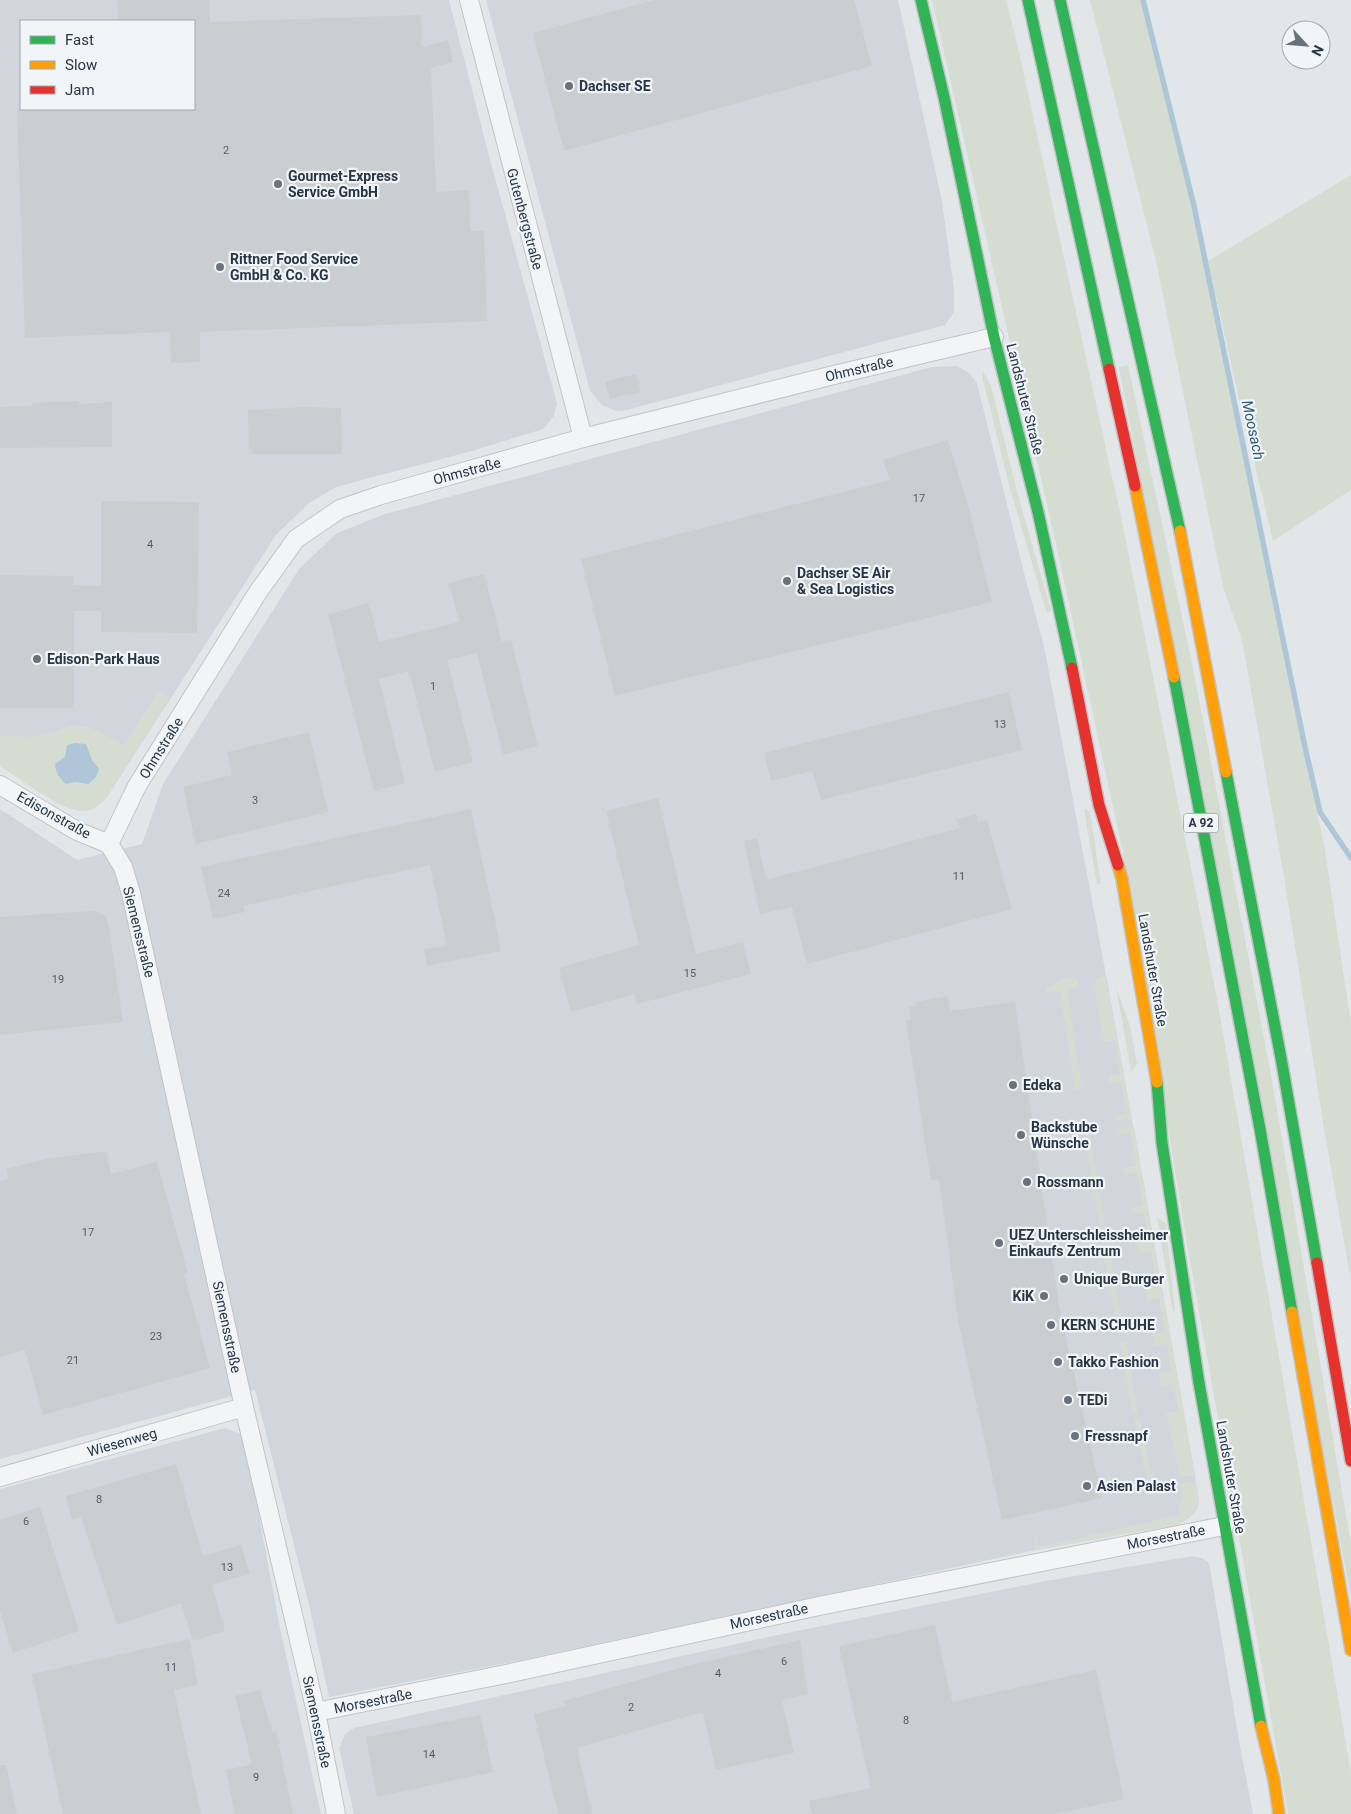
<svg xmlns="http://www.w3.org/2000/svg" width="1351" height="1814" viewBox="0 0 1351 1814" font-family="Roboto,sans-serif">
<rect width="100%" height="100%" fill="#e3e6e9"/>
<!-- built -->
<g fill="#d0d6dc" fill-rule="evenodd">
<path d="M0,0H449L489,156L557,403L554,416L543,429L472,451L336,487L308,504L276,535L107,797L100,804L92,809L84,811L68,808L58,803L0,766ZM21,21H194V109H21Z"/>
<path d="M486,0H898L942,201L954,289V312L945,325L627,410L616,411L602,405L590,391Z"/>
<path d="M957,366L969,373L977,383L1024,573L1044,646L1107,980L1195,1475L1199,1502L1197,1510L1186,1520L1176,1525L1036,1550L502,1664L329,1697L309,1605L255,1390L0,1459V809L77,860L142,844L163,784L299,569L337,533L385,514L932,367Z"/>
<path d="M225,1428L244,1435L279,1623L321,1814H0V1489Z"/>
<path d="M1192,1556L1202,1558L1208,1562L1210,1569L1240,1746L1253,1814H354L339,1748L345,1734L354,1728L782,1634L1046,1581Z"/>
</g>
<!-- green -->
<g fill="#d5ddd3">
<path d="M932,0H1006L1017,43L1124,531L1218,1004L1351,1772V1814H1288L1187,1244L1124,858L1058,553Z"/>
<path d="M1090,0H1144L1204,248L1201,249L1325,850L1351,1023V1281L1324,1129L1284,877L1242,640L1224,591L1156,261Z"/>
<path d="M1351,175V490L1273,541L1237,391L1208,261Z"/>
<path d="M1128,365L1192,663L1271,1074L1351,1544V1598L1119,367Z"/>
<path d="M983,372L986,376L992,389L1016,488L1051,610L1047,614L1010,489L982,376Z"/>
<path d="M158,691L170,698L107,797C101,804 94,810 84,811C64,813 19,778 0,766V735C17,737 35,738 51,733C62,730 70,724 81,726C97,728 111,738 124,746Z"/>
<path d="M1085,808L1090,812L1101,884H1097L1084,810Z"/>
<path d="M1103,976L1107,980L1132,1119L1116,1121L1115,1116L1127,1114L1121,1081L1110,1083L1109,1076L1120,1074L1115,1040L1103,1042L1094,984L1096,979Z"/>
<path d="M1067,977H1073L1077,979L1079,987L1067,990L1082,1089L1075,1090L1060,991L1046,993L1047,988Z"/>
<path d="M1116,987L1130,1026L1137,1064L1131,1072Z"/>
<path d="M1134,1127L1195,1475L1180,1477L1166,1413L1178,1411L1173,1384L1162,1386L1159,1374L1171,1371L1167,1344L1155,1346L1153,1334L1165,1332L1159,1298L1147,1300L1145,1288L1157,1285L1151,1252L1139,1254L1137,1242L1149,1239L1144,1213L1132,1214L1131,1208L1143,1206L1137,1173L1125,1175L1124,1168L1136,1166L1130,1133L1119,1135L1118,1129Z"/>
<path d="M1090,1138L1108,1242L1103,1243L1085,1139Z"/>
<path d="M1157,1217L1166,1224L1175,1310L1173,1312Z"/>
<path d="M1109,1248L1122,1325L1117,1326L1103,1249Z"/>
<path d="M1126,1342L1138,1413L1132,1414L1120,1343Z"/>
<path d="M1139,1418L1155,1489L1159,1488L1160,1491L1145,1495L1144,1493L1150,1491L1134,1420Z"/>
<path d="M1196,1481C1201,1507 1200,1513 1176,1525L1036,1550L1033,1535H1036L1039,1547L1180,1515L1179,1504L1183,1500L1181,1483Z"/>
</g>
<!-- water -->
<path fill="#aec6d7" d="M75,743L86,744L92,760L99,769L96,777L88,784L76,782L66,784C59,778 56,773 55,764L65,757L67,745Z"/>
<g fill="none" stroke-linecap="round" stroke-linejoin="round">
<!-- stream -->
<path stroke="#aec6d7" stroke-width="5.5" d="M1143,0L1194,206L1305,747L1320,812L1351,858"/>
</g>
<!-- building -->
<g fill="#cbced1">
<path d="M117,0H209L210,22L421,15L422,47L448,40L453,62L431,68L436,192L469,190L470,231H484L487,321L200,332V362L171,363L170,332L25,338L17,109H194V21H118Z"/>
<path d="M654,0H854L872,66L564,151L533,33Z"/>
<path d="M636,374L641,392L625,396V394L610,399L605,382Z"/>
<path d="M79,401V404L112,402V447L0,448V407L32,406V404L49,402Z"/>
<path d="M305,407L341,408L342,454H251V450H249L248,410Z"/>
<path d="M948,440L969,509L992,602L615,696L581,559L890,480L883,460Z"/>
<path d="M101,501L199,502L197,633L101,632V611H74V708H0V575L74,576L73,585L101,586Z"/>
<path d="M484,574L502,642L511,639L538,746L503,755L477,653L447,660L473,762L435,772L409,671L379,679L405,783L374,791L328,614L369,603L379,642L459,622L449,583Z"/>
<path d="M1009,692L1022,750L821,800L812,771L771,781L764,753Z"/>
<path d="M309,732L328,812L196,844L183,787L232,775L227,752Z"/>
<path d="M658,798L696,954L743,942L751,974L637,1004L634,994L571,1012L559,968L639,945L606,811Z"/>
<path d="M471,809L498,934L500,951L427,966L424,949L447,946L430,865L243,906L245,912L213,919L201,867Z"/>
<path d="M976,814L978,822L987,820L1012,909L807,964L792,907L760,914L744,841L757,838L766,880L960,828L957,819Z"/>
<path d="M93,911L101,913L106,917L108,923L123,1022L0,1035V917Z"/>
<path d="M948,996L950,1011L1015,1002L1059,1306L1102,1498L1002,1520L958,1320L939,1179L931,1180L906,1020L911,1019L909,1007L915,1006L916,1002Z"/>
<path d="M106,1151L111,1174L157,1162L188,1273L184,1274L210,1368L43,1415L25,1350L0,1357V1181L9,1179L6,1169L46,1159Z"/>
<path d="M176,1464L203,1556L241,1545L250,1574L212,1585L225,1631L193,1641L181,1603L117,1625L81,1517L72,1520L66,1496Z"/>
<path d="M40,1507L79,1631L13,1653L0,1611V1520Z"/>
<path d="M935,1625L952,1702L1096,1670L1124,1799L1056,1814H812L809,1801L871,1788L839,1646Z"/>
<path d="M189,1639L198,1685L174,1690L201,1814H63L32,1674Z"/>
<path d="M800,1640L808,1694L782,1700L794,1753L716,1770L703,1712L577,1748L592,1814H558L534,1714L566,1706L564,1701L687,1666Z"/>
<path d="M260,1690L272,1732L276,1731L293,1814H235L226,1770L252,1764L235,1696Z"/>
<path d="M480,1715L493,1772L377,1797L366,1737Z"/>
<path d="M0,1765H6L17,1814H0Z"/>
</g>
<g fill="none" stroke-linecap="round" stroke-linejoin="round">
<!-- street casing -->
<g stroke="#c1c4c7" stroke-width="20">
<g id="street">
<path d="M469,0L583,438"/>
<path d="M0,785L77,831L109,844"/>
<path d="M109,844L137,786L258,592L296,539L340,509L381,495L583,438L834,375L994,337"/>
<path d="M109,844L123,867L131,893L244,1407L316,1712L336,1814"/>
<path d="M0,1477L244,1407"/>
<path d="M316,1712L506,1674L819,1606L1224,1526"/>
</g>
</g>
<!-- fast casing -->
<g stroke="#c1c4c7" stroke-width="14">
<g id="fast">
<path d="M921,0L944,97L994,337L1038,512L1072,668"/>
<path d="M1028,0L1109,369"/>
<path d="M1060,0L1180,531"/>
<path d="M1174,677L1260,1129L1292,1312"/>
<path d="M1226,772L1281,1058L1317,1263"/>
<path d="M1157,1082L1162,1143L1199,1383L1261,1726"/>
</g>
</g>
<!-- slow casing -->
<g stroke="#c1c4c7" stroke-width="14">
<g id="slow">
<path d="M1135,486L1174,677"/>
<path d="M1180,531L1226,772"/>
<path d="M1118,865L1122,879L1157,1082"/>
<path d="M1292,1312L1351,1650"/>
<path d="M1261,1726L1274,1780L1279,1814"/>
</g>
</g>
<!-- jam casing -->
<g stroke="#c1c4c7" stroke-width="14">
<g id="jam">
<path d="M1109,369L1135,486"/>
<path d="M1072,668L1099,805L1118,865"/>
<path d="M1317,1263L1351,1461"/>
</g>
</g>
<!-- street -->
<use href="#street" stroke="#f3f4f5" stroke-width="18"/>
<!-- fast -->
<use href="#fast" stroke="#30b455" stroke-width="11"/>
<!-- slow -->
<use href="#slow" stroke="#ff9f0a" stroke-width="11"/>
<!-- jam -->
<use href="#jam" stroke="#e5322d" stroke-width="11"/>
</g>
<!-- markers -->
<g fill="#69737e" stroke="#f1f5f8" stroke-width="2">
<circle cx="569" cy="86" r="5"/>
<circle cx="278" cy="184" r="5"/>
<circle cx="220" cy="267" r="5"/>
<circle cx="787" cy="581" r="5"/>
<circle cx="37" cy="659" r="5"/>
<circle cx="1013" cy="1085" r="5"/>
<circle cx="1021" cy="1135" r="5"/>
<circle cx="1027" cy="1182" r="5"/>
<circle cx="999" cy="1243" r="5"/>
<circle cx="1064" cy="1279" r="5"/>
<circle cx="1044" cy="1296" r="5"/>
<circle cx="1051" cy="1325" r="5"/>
<circle cx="1058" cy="1362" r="5"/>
<circle cx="1068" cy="1400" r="5"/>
<circle cx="1075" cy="1436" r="5"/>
<circle cx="1087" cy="1486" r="5"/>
</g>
<g text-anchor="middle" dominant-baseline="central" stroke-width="4.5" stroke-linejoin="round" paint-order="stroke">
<!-- number labels -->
<g font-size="11" fill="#515c69">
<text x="226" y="150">2</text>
<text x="919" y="498">17</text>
<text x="150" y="544">4</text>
<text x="433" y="686">1</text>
<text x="1000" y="724">13</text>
<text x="255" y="800">3</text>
<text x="959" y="876">11</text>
<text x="224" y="893">24</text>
<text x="690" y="973">15</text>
<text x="58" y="979">19</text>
<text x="88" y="1232">17</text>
<text x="156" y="1336">23</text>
<text x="73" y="1360">21</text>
<text x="99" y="1499">8</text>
<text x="26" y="1521">6</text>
<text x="227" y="1567">13</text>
<text x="784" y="1661">6</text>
<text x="171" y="1667">11</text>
<text x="718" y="1673">4</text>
<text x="631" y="1707">2</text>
<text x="906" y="1720">8</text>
<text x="429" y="1754">14</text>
<text x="256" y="1777">9</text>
</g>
<!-- shield labels -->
<rect fill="#f1f5f8" stroke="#646f7b" stroke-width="1" x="1183.5" y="813.5" width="35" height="19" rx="4"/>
<g font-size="12" font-weight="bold" fill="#273545">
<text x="1201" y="823">A 92</text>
</g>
<!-- poi labels -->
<g font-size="14" font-weight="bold" fill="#273545" stroke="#f1f5f8" text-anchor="start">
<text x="579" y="86">Dachser SE</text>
<text x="288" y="176">Gourmet-Express<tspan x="288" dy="16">Service GmbH</tspan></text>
<text x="230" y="259">Rittner Food Service<tspan x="230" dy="16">GmbH &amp; Co. KG</tspan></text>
<text x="797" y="573">Dachser SE Air<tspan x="797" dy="16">&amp; Sea Logistics</tspan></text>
<text x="47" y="659">Edison-Park Haus</text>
<text x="1023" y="1085">Edeka</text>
<text x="1031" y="1127">Backstube<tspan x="1031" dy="16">Wünsche</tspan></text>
<text x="1037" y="1182">Rossmann</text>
<text x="1009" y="1235">UEZ Unterschleissheimer<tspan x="1009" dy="16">Einkaufs Zentrum</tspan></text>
<text x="1074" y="1279">Unique Burger</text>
<text x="1034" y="1296" text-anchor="end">KiK</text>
<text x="1061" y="1325">KERN SCHUHE</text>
<text x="1068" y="1362">Takko Fashion</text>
<text x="1078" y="1400">TEDi</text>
<text x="1085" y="1436">Fressnapf</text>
<text x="1097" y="1486">Asien Palast</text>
</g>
<!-- street labels -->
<g font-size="14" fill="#273545" stroke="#f1f5f8">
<text transform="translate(525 219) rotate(75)">Gutenbergstraße</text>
<text transform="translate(859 369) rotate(-13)">Ohmstraße</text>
<text transform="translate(1025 399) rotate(76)">Landshuter Straße</text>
<text transform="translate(467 471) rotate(-15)">Ohmstraße</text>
<text transform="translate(161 748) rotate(-58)">Ohmstraße</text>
<text transform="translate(54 815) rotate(29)">Edisonstraße</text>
<text transform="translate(139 932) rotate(76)">Siemensstraße</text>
<text transform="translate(1153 970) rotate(80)">Landshuter Straße</text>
<text transform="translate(227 1327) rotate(78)">Siemensstraße</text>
<text transform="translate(122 1442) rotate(-16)">Wiesenweg</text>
<text transform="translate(1231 1477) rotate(80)">Landshuter Straße</text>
<text transform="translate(1166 1537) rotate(-11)">Morsestraße</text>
<text transform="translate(769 1616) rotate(-12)">Morsestraße</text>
<text transform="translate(373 1701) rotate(-11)">Morsestraße</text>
<text transform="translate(317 1722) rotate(78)">Siemensstraße</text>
</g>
<!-- water labels -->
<g font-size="15" font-style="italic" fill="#2d5a7d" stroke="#f1f5f8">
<text transform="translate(1253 430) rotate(78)">Moosach</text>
</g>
</g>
<!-- legend -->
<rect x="20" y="20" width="175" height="90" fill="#f1f5f8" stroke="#a0a8b0"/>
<rect x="30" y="36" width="25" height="8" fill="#30b455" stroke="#a0a8b0"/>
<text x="65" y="45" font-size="15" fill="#273545">Fast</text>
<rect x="30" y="61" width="25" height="8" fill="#ff9f0a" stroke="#a0a8b0"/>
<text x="65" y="70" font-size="15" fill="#273545">Slow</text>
<rect x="30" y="86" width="25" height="8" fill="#e5322d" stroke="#a0a8b0"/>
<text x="65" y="95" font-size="15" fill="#273545">Jam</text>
<!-- north arrow -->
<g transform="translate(1306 45) rotate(116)"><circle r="24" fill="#f1f5f8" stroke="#a0a8b0"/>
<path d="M0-4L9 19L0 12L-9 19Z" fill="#69737e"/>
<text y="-8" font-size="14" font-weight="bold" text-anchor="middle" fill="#273545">N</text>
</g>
</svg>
